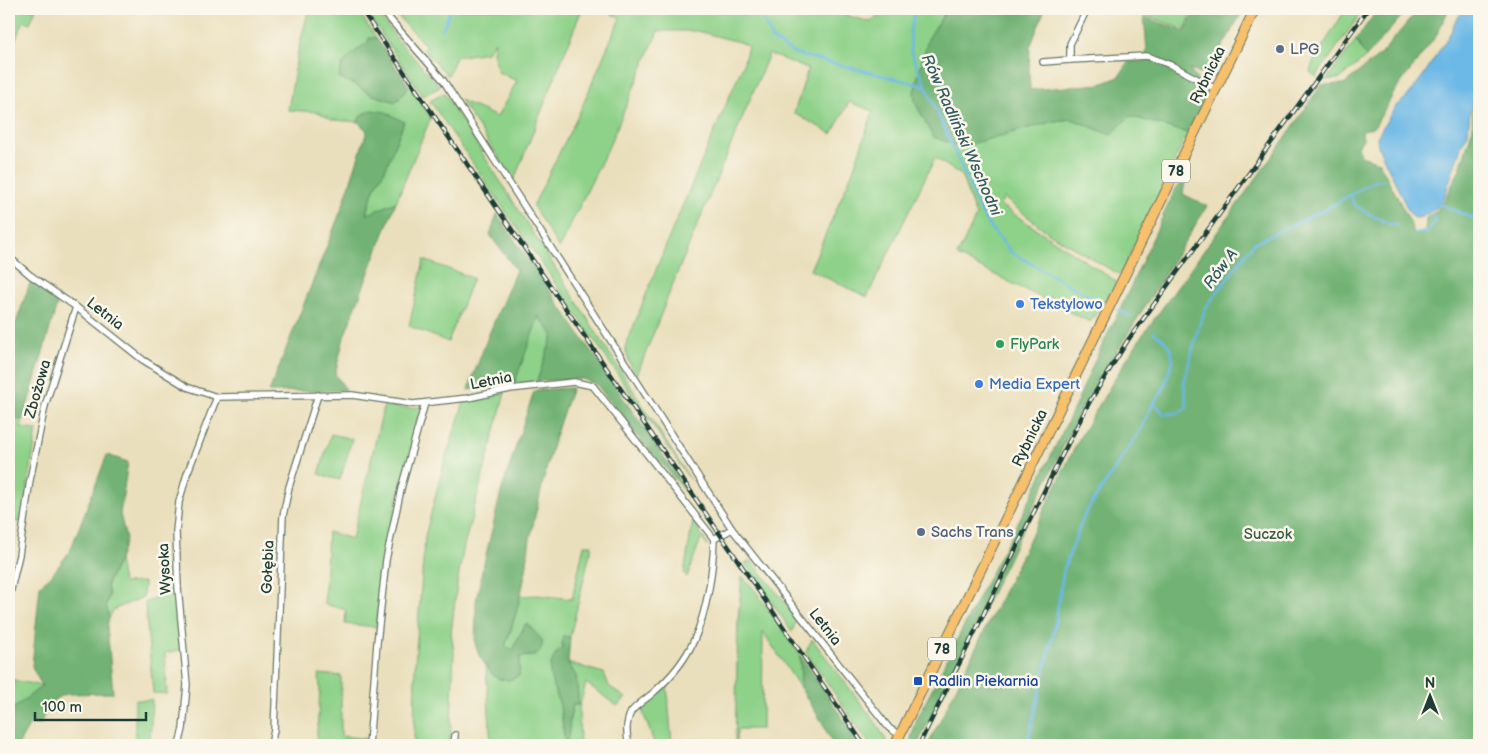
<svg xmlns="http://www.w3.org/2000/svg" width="1488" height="754" viewBox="0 0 1488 754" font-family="'Balsamiq Sans',sans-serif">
<rect width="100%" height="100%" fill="#fbf7ec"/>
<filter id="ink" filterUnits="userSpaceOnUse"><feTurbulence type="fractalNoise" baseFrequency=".02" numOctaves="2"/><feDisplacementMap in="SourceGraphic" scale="10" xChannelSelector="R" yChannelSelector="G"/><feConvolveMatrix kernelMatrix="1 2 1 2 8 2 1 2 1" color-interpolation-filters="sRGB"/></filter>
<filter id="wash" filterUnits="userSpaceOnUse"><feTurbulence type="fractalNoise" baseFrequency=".0096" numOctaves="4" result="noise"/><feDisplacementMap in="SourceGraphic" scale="20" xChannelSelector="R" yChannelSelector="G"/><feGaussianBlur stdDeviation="1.12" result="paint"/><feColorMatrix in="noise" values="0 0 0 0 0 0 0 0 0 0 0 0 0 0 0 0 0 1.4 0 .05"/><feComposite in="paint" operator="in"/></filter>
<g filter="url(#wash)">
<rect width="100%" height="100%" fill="#eadfbc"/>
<!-- green -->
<g fill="#8ed189" stroke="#56875e">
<path d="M9,9H36L30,23L24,21L11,49L9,48Z"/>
<path d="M309,9H357L376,38H370L369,42L356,51L342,65L339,78L354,84L370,94L396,102L409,86L431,117L396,202L366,216L374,189L385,169L404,122L361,115L358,122L333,120L318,112L288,110L298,51Z"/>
<path d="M365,9H375L397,39L440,87L423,96Z"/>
<path d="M391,9H582L514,180L460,100L497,117L517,81L498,72L493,52L495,41L487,52L456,57L448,76L424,50L426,46Z"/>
<path d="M601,9H829L852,17L871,22L879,13L880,9H947L928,39L1055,121L1072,119L1111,135L1130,116L1188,133L1120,275L1050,234L1004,198L1000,205L1117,282L1090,322L957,256L976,216L961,175L935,158L867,297L810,270L853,171L873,111L849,102L832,134L794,113L808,69L769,54L674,281L637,375L629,362L625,347L670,235L743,65L748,46L739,42L697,31H658L609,146L559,248L533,206L581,109L620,18Z"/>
<path d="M1148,9H1193L1185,30L1145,15Z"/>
<path d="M1346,9H1364L1316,77L1310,72L1313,62Z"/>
<path d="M1356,40L1366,57L1340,79H1331L1326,80Z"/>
<path d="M444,93L691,481L430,101Z"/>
<path d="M424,260L473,278L448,342L409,326Z"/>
<path d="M538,316L553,335L537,381L514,384Z"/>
<path d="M505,393L464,546L457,584L451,633L454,652L450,745H414L415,663L425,536L445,460L464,402Z"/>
<path d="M384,405L401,408L421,407L387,540L376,627L345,624L346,610L324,604L328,532L352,539Z"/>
<path d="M9,418L23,420L21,428L37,430L22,522L9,520Z"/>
<path d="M331,434L352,439L340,480L319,474Z"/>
<path d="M693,520L708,546L701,538L687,577L684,573Z"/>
<path d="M584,545H592L570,637L563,636L562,648L555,654L552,683L560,705L565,745L573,705H579L576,676L568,663L604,673L609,686L626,698L617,706L586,683L579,709L580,745H491L486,665L493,675L519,676L520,657L535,656L543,641L533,631H522L516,642L514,649L505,647L516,613L520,596L537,595L572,599Z"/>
<path d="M119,560L123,583L144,582L143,597L113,610L109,619L106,604L109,596L107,584Z"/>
<path d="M752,561L797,618L792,632L745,563Z"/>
<path d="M742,576L754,589L800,655L801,689L763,632L762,729H738L735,745L738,621Z"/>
<path d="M176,590L181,650L165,653L167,694L153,693L145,603C155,597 164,592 176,590Z"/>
<path d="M812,639L877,724L886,740L884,745H870L806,652Z"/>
<path d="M319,674L341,676V736L367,739L368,745H316L320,691Z"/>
<path d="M9,679L42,686L13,709L9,713Z"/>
<path d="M667,685L672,745H655L641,707Z"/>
<path d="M135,700H152L150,745H135Z"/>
</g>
<!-- forest -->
<g fill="#72b375" stroke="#487854">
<path d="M947,9H1045L1030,47L1029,69L1030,90L1101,84L1119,77L1128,62L1144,61L1147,50L1144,17L1185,32L1196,9H1244L1221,49L1209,75L1189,70L1208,91L1188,133L1130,116L1111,135L1072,119L1055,121L960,147L933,137L915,102L914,92L928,39Z"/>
<path d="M1378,9H1408L1366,57L1356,40Z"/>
<path d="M1419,9H1449L1436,36L1395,91L1375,126L1362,131L1363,139L1358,146L1361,156L1379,162L1409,220L1414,233L1425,232L1426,218L1437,210L1444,201L1460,169L1473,128L1472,107L1479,97V745H928L1080,437L1126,360L1142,336L1284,140L1321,85L1344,84L1380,55Z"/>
<path d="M369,38H376L409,86L396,102L370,94L354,84L339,78C340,60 356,51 368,42Z"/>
<path d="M372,110L386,112L404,122L385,170L374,189L366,215L396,202L344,337L335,374L346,390L269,392L342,208L367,131L358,122L361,115Z"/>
<path d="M1186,174L1183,194L1207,206L1082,408L917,745H909L917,719L984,586L1025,509L1076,404L1095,360L1123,303L1175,190Z"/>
<path d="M497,214L514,239L694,501L638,437L597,385L583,379L537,381L553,335L539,316L514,384L468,390L489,334L516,270L490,235Z"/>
<path d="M31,280L58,301L23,420L9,418V343Z"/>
<path d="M572,388C553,436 541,489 530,539C528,549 528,560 526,570C521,596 514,622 505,647L514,649L516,642L526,623L543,641C540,658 534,655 520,657L519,676L509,680L499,679L493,675L479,656L475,643L476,615V601L481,576L501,492L533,394L536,390Z"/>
<path d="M107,455L128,462L120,514L126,539L119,560L107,584L109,596L106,604L109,619L107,626L113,693L67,694C51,697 47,710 40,724H30L18,745H9V713L13,709L42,686L32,667L40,585L51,576L70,551Z"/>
<path d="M563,636L570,637L568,663L576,676L579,705H573C568,718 571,732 566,745C563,733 563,719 560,706C554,683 540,668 562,648Z"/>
<path d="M800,655L861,745H833L822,722L801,689Z"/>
</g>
<!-- water -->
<path fill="#6cb8e6" stroke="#467a8d" d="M1465,9H1479V92L1470,111L1468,134L1462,144L1445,195L1440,204L1433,210L1422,217L1416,218L1413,217L1409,212L1393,178L1378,146L1377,137L1395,107L1406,98L1423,76L1451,32L1456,20Z"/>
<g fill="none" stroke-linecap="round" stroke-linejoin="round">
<!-- stream -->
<g stroke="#6cb8e6" stroke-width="2.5">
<path d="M707,9L762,17L772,39L795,54L925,86"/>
<path d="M916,9L910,30L911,52L982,214L990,227L1012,253L1100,302"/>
<path d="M442,30L451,9"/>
<path d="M1351,196C1352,198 1352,201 1353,203C1358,209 1390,226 1397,225"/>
<path d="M1440,204L1479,221"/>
<path d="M1415,233L1427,232"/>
<path d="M1426,234L1435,221L1433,215"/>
<path d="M1118,310L1130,316"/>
<path d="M1154,402L1164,414L1178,413L1187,408L1184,383L1198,328L1206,307L1254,243L1328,208L1374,181L1383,180"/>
<path d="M1027,745L1054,630L1064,568L1085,514L1141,429L1154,402L1162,393L1173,360L1170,348L1163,339L1154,333"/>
</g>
</g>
</g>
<g filter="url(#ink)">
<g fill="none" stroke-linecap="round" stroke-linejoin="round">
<!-- minor casing -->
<g stroke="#667664" stroke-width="8">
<g id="minor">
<path d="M381,9L443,80L732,529L889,728L900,735"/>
<path d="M1087,9L1070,44V60L1147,56L1173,66L1216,89"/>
<path d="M1043,62L1070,60"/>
<path d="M9,257L30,275L76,307L143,360L187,387L217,397L352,395L413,404L468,398L510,389L574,382L593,386L714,539C713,572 707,611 694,640C685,661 671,677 654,692C649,697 635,706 631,712C626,722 626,734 629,745"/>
<path d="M714,539L732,529"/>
<path d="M9,598L19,555L30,480L45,406L76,307"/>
<path d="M179,745L183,729L187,685L178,587L176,532L179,502L187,474L217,397"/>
<path d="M271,745L274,730L283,516L289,487L318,395"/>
<path d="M369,745L377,643L386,560L401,489L425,403"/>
<path d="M454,745L455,735"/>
</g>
</g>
<!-- primary casing -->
<g stroke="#667664" stroke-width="11">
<path id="primary" d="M895,745L1255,9"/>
</g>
<!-- minor -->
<use href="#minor" stroke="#fff" stroke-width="5.5"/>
<!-- primary -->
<use href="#primary" stroke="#f7c06c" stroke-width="9"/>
<!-- rail casing -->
<g stroke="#1f3d34" stroke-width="4.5">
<g id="rail">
<path d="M361,9L864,745"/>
<path d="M919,745L1061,457L1090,401L1128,340L1368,9"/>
</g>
</g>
<!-- rail -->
<use href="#rail" stroke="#fbf7ec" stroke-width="2.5" stroke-dasharray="8" stroke-linecap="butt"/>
</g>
</g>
<!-- markers -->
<g fill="#5c6f8a" stroke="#fbf7ec" stroke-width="2">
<circle cx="1280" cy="49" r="5"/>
<circle cx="921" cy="532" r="5"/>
</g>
<g fill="#3f7fe0" stroke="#fbf7ec" stroke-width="2">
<circle cx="1020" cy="304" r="5"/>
<circle cx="979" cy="384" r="5"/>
</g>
<circle fill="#2e9e5b" stroke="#fbf7ec" stroke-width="2" cx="1000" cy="344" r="5"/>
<rect fill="#1a4fb4" stroke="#fbf7ec" stroke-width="2" x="913" y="676" width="10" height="10" rx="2.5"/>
<g text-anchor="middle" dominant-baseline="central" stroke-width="5" stroke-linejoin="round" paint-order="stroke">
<!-- shield labels -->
<g fill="#fbf7ec" stroke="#61756b" stroke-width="1">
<rect x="1162" y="159.5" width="28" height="23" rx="4"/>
<rect x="928" y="637.5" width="28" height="23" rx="4"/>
</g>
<g font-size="14" font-weight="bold" fill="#1f3d34">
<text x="1176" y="171">78</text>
<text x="942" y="649">78</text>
</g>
<!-- service labels -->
<g font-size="15" fill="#4e5e75" stroke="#fbf7ec" text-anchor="start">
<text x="1290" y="49">LPG</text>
<text x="931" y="532">Sachs Trans</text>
</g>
<!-- street labels -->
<g font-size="15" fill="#1f3d34" stroke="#fbf7ec">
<text transform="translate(1208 75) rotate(-64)">Rybnicka</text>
<text transform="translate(105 314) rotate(38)">Letnia</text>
<text transform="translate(491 381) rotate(-11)">Letnia</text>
<text transform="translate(38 389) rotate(-74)">Zbożowa</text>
<text transform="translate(1030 438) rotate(-64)">Rybnicka</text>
<text transform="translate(268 567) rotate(-88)">Gołębia</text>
<text transform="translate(165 569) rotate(-93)">Wysoka</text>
<text transform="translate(825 627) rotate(52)">Letnia</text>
</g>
<!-- shop labels -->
<g font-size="15" fill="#366cbe" stroke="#fbf7ec" text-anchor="start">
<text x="1030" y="304">Tekstylowo</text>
<text x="989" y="384">Media Expert</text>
</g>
<!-- leisure labels -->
<g font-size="15" fill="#27864d" stroke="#fbf7ec" text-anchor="start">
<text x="1010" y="344">FlyPark</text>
</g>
<!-- park labels -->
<g font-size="15" fill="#355b45" stroke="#fbf7ec">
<text x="1268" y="534">Suczok</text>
</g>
<!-- transit labels -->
<g font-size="15" fill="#164399" stroke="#fbf7ec" text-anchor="start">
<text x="928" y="681">Radlin Piekarnia</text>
</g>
<!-- water labels -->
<g font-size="16" font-style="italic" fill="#325c60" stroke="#fbf7ec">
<text transform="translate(961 135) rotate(66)">Rów Radliński Wschodni</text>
<text transform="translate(1221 269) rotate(-53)">Rów A</text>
</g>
</g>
<!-- margin -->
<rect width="1488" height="754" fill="none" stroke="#fbf7ec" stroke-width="30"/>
<!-- north arrow -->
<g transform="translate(1430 696)" stroke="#fbf7ec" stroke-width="4" paint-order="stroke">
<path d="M0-4L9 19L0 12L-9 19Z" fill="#1f3d34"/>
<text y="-8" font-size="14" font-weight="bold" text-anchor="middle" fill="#1f3d34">N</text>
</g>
<!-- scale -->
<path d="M35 712v8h111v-8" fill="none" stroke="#1f3d34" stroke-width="2.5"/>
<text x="42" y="712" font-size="15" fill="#1f3d34" stroke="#fbf7ec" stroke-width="4" paint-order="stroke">100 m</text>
</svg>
